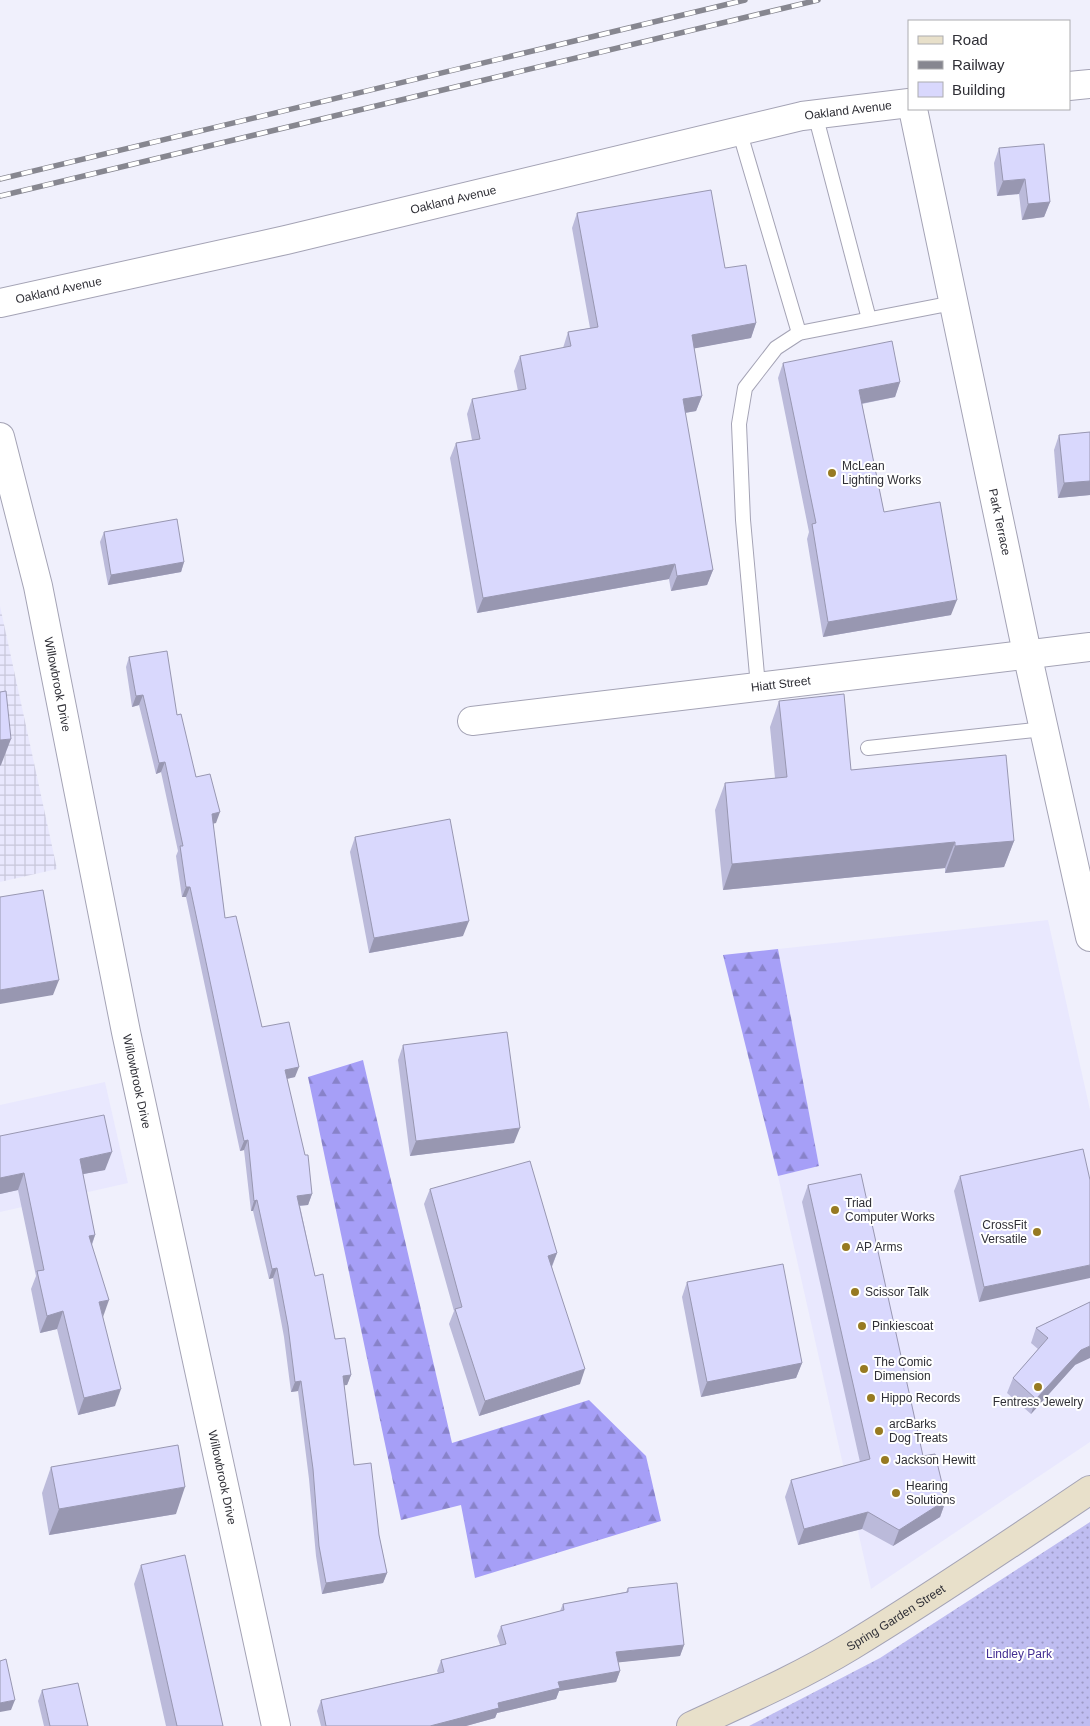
<svg xmlns="http://www.w3.org/2000/svg" width="1090" height="1726" viewBox="0 0 1090 1726" font-family="Arial,sans-serif">
<defs>
<pattern id="industrial-grid" width="8" height="8" patternUnits="userSpaceOnUse" patternTransform="scale(1.25)"><rect width="8" height="8" fill="#e9e8fe"/><path d="M0 4h8M4 0v8" fill="none" stroke="#c8c7da"/></pattern>
<pattern id="grass-dots" width="8" height="8" patternUnits="userSpaceOnUse" patternTransform="scale(1.25)"><rect width="8" height="8" fill="#bfbdf1"/><path d="M2 2h.1M6 6h.1" fill="none" stroke="#9c9ac4" stroke-width="1.8" stroke-linecap="round"/></pattern>
<pattern id="forest-firs" width="22" height="20" patternUnits="userSpaceOnUse" patternTransform="scale(1.25)"><rect width="22" height="20" fill="#a69ff7"/><path d="M5 1l3.5 6h-7zM16 11l3.5 6h-7z" fill="#8882c9"/></pattern>
</defs>
<rect width="100%" height="100%" fill="#f0f0fc"/>
<!-- built -->
<g fill="#e9e8fe">
<path d="M1048,920L1090,1110V1442L871,1589L778,1176L819,1166L778,949Z"/>
<path d="M105,1082L128,1183L0,1212V1105Z"/>
</g>
<!-- industrial -->
<path fill="url(#industrial-grid)" d="M0,606L57,869L0,882Z"/>
<!-- grass -->
<path fill="url(#grass-dots)" d="M1090,1522V1726H749L880,1658Z"/>
<!-- forest -->
<g fill="url(#forest-firs)">
<path d="M778,949L819,1166L778,1176L723,955Z"/>
<path d="M363,1060L452,1443L589,1400L646,1456L661,1521L475,1578L461,1505L401,1520L308,1077Z"/>
</g>
<g fill="none" stroke-linecap="round" stroke-linejoin="round">
<!-- service casing -->
<g stroke="#a4a3b5" stroke-width="16">
<g id="service">
<path d="M815,114L869,319"/>
<path d="M739,130L799,333"/>
<path d="M758,686L743,520L739,424L745,388L776,348L799,333L953,303"/>
<path d="M868,748L1044,729"/>
</g>
</g>
<!-- minor casing -->
<g stroke="#a4a3b5" stroke-width="30">
<g id="minor">
<path d="M1069,86L1090,84"/>
<path id="s1" d="M913,109L1027,653L1090,937"/>
<path id="s2" d="M0,303L286,240L802,116L909,103"/>
<path id="s3" d="M0,437L38,586L126,1032L276,1726"/>
<path id="s4" d="M472,721L1090,647"/>
</g>
</g>
<!-- secondary casing -->
<g stroke="#a4a3b5" stroke-width="30">
<g id="secondary">
<path id="s5" d="M691,1726C745,1701 800,1677 851,1646C932,1597 1011,1543 1090,1490"/>
</g>
</g>
<!-- service -->
<use href="#service" stroke="#fff" stroke-width="14"/>
<!-- minor -->
<use href="#minor" stroke="#fff" stroke-width="28"/>
<!-- secondary -->
<use href="#secondary" stroke="#e8e0ca" stroke-width="28"/>
<!-- rail casing -->
<g stroke="#878790" stroke-width="5.5">
<g id="rail">
<path d="M0,179L745,0"/>
<path d="M0,196L818,0"/>
</g>
</g>
<!-- rail -->
<use href="#rail" stroke="#fff" stroke-width="4" stroke-dasharray="11" stroke-linecap="butt"/>
</g>
<!-- wall -->
<g fill="#bbbada">
<path d="M999,148L1050,202L1044,217L1022,220L1019,194L997,196L994,163Z"/>
<path d="M577,213L725,268L756,323L751,338L694,348L702,396L696,411L685,413L713,570L707,585L671,591L669,579L477,613L450,458L456,443L472,440L467,414L472,399L518,391L514,371L520,356L563,348L568,332L590,328L572,228Z"/>
<path d="M783,363L900,382L895,397L862,404L884,512L951,615L823,637L807,539L809,532L778,378Z"/>
<path d="M1090,432V495L1058,498L1054,450L1059,435Z"/>
<path d="M104,532L184,562L181,572L108,585L100,542Z"/>
<path d="M129,657L177,715L196,777L216,823H213L225,918L262,1027L295,1077L287,1079L312,1194L308,1205L300,1206L315,1276L335,1339L351,1375L347,1385H344L354,1465L379,1535L387,1573L383,1583L322,1594L316,1556L309,1479L298,1391L291,1392L284,1337L273,1278L269,1279L253,1211H251L244,1150L240,1151L186,897H182L176,856L178,851L161,772L156,774L139,705L132,707L126,667Z"/>
<path d="M779,701L851,770L1014,841L1004,867L945,873V868L723,890L715,810L725,783L775,778L770,727Z"/>
<path d="M355,837L463,936L369,953L350,852Z"/>
<path d="M403,1045L514,1143L410,1156L398,1060Z"/>
<path d="M0,1136L105,1170L83,1174L95,1235L92,1245L103,1317L115,1406L78,1415L57,1329L40,1333L31,1289L36,1276L18,1190L0,1194Z"/>
<path d="M1083,1149L979,1302L954,1191L960,1176Z"/>
<path d="M808,1185L923,1456L946,1500L940,1517L893,1546L862,1529L798,1545L785,1497L791,1480L860,1462L802,1202Z"/>
<path d="M430,1189L557,1253L552,1267L580,1384L479,1416L449,1324L454,1311L424,1204Z"/>
<path d="M687,1282L802,1363L796,1378L701,1397L682,1297Z"/>
<path d="M1090,1302L1075,1365L1031,1414L1007,1393L1013,1378L1038,1349L1031,1343L1036,1328Z"/>
<path d="M51,1467L176,1514L49,1535L42,1493Z"/>
<path d="M141,1565L223,1726H166L134,1584Z"/>
<path d="M628,1588L684,1645L680,1656L618,1662L620,1671L616,1682L559,1691L556,1699L497,1713L495,1718L466,1726H321L317,1711L321,1700L438,1673L437,1671L441,1660L500,1645L497,1636L501,1626L560,1611L563,1604L626,1592Z"/>
<path d="M42,1690L88,1726H44L38,1701Z"/>
</g>
<!-- shaded-wall -->
<g fill="#9897b1">
<path d="M1025,179L1019,194L997,196L1003,181Z"/>
<path d="M1050,202L1044,217L1022,220L1028,204Z"/>
<path d="M756,323L751,338L686,350L692,335Z"/>
<path d="M900,382L895,397L854,405L859,390Z"/>
<path d="M702,396L696,411L678,414L683,399Z"/>
<path d="M1090,481V495L1058,498L1064,483Z"/>
<path d="M184,562L181,572L108,585L111,575Z"/>
<path d="M675,564L669,579L477,613L483,598Z"/>
<path d="M713,570L707,585L671,591L677,576Z"/>
<path d="M957,600L951,615L823,637L828,622Z"/>
<path d="M143,695L139,705L132,707L136,696Z"/>
<path d="M11,739L1,765L0,766V740Z"/>
<path d="M165,762L161,772L156,774L159,763Z"/>
<path d="M220,812L216,823L208,825L212,814Z"/>
<path d="M1014,841L1004,867L945,873L955,846Z"/>
<path d="M955,842L945,868L723,890L732,864Z"/>
<path d="M186,887H190L186,897H182Z"/>
<path d="M469,921L463,936L369,953L374,938Z"/>
<path d="M59,980L53,995L0,1004V990Z"/>
<path d="M299,1067L295,1077L281,1080L285,1070Z"/>
<path d="M520,1128L514,1143L410,1156L416,1141Z"/>
<path d="M248,1140L244,1150L240,1151L244,1141Z"/>
<path d="M112,1152L105,1170L73,1176L80,1159Z"/>
<path d="M24,1173L18,1190L0,1194V1178Z"/>
<path d="M312,1194L308,1205L294,1206L297,1196Z"/>
<path d="M257,1200L253,1211H251L254,1201Z"/>
<path d="M95,1235L89,1252V1236Z"/>
<path d="M557,1253L551,1268L548,1256Z"/>
<path d="M1090,1265V1278L979,1302L984,1287Z"/>
<path d="M277,1268L273,1278L269,1279L272,1269Z"/>
<path d="M109,1300L103,1317L99,1302Z"/>
<path d="M63,1311L57,1329L40,1333L47,1316Z"/>
<path d="M1090,1346V1358L1075,1365L1031,1414L1036,1399L1081,1350Z"/>
<path d="M802,1363L796,1378L701,1397L707,1382Z"/>
<path d="M585,1369L580,1384L479,1416L485,1401Z"/>
<path d="M351,1375L347,1385L339,1386L343,1376Z"/>
<path d="M301,1381L298,1391L291,1392L295,1382Z"/>
<path d="M121,1389L115,1406L78,1415L84,1398Z"/>
<path d="M185,1487L176,1514L49,1535L59,1509Z"/>
<path d="M946,1500L940,1517L893,1546L899,1530Z"/>
<path d="M868,1512L862,1529L798,1545L804,1529Z"/>
<path d="M387,1573L383,1583L322,1594L326,1583Z"/>
<path d="M684,1645L680,1656L613,1663L616,1652Z"/>
<path d="M620,1671L616,1682L559,1691L556,1699L497,1713L495,1718L466,1726H430L558,1682Z"/>
<path d="M15,1700L11,1710L0,1712V1703Z"/>
</g>
<!-- building -->
<g fill="#d9d8fd" stroke="#9897b1">
<path d="M1044,144L1050,202L1028,204L1025,179L1003,181L999,148Z"/>
<path d="M711,190L725,268L746,265L756,323L692,335L702,396L683,399L713,570L677,576L675,564L483,598L456,443L480,439L472,399L526,389L520,356L571,346L568,332L598,327L577,213Z"/>
<path d="M892,341L900,382L859,390L884,512L940,502L957,600L828,622L812,524L816,523L783,363Z"/>
<path d="M1090,432V481L1064,483L1059,435Z"/>
<path d="M177,519L184,562L111,575L104,532Z"/>
<path d="M167,651L177,715L181,714L196,777L210,774L220,812L212,814L225,918L236,916L262,1027L289,1022L299,1067L285,1070L305,1155H308L312,1194L297,1196L315,1276L323,1274L335,1339L345,1338L351,1375L343,1376L354,1465L371,1463L379,1535L387,1573L326,1583L319,1546L313,1469L301,1381L295,1382L288,1326L277,1268L272,1269L257,1200L254,1201L248,1140L244,1141L190,887H186L180,846H183L165,762L159,763L143,695L136,696L129,657Z"/>
<path d="M6,691L11,739L0,740V692Z"/>
<path d="M844,694L851,770L1006,755L1014,841L955,846V842L732,864L725,783L787,777L779,701Z"/>
<path d="M450,819L469,921L374,938L355,837Z"/>
<path d="M43,890L59,980L0,990V897Z"/>
<path d="M507,1032L520,1128L416,1141L403,1045Z"/>
<path d="M104,1115L112,1152L80,1159L95,1235L89,1236L109,1300L99,1302L121,1389L84,1398L63,1311L47,1316L37,1271L44,1270L24,1173L0,1178V1136Z"/>
<path d="M1083,1149L1090,1180V1265L984,1287L960,1176Z"/>
<path d="M530,1161L557,1253L548,1256L585,1369L485,1401L455,1309L462,1307L430,1189Z"/>
<path d="M861,1174L923,1456L935,1454L946,1500L899,1530L868,1512L804,1529L791,1480L870,1459L808,1185Z"/>
<path d="M783,1264L802,1363L707,1382L687,1282Z"/>
<path d="M1090,1302V1346L1081,1350L1036,1399L1013,1378L1048,1338L1036,1328Z"/>
<path d="M178,1445L185,1487L59,1509L51,1467Z"/>
<path d="M185,1555L223,1726H177L141,1565Z"/>
<path d="M677,1583L684,1645L616,1652L620,1671L558,1682L560,1688L498,1703L499,1708L430,1726H326L321,1700L444,1672L441,1660L506,1644L501,1626L564,1610L563,1604L628,1592V1588Z"/>
<path d="M6,1659L15,1700L0,1703V1661Z"/>
<path d="M78,1683L88,1726H50L42,1690Z"/>
</g>
<!-- markers -->
<g fill="#977a22" stroke="#fff" stroke-width="2">
<circle cx="832" cy="473" r="5"/>
<circle cx="835" cy="1210" r="5"/>
<circle cx="1037" cy="1232" r="5"/>
<circle cx="846" cy="1247" r="5"/>
<circle cx="855" cy="1292" r="5"/>
<circle cx="862" cy="1326" r="5"/>
<circle cx="864" cy="1369" r="5"/>
<circle cx="1038" cy="1387" r="5"/>
<circle cx="871" cy="1398" r="5"/>
<circle cx="879" cy="1431" r="5"/>
<circle cx="885" cy="1460" r="5"/>
<circle cx="896" cy="1493" r="5"/>
</g>
<g text-anchor="middle" dominant-baseline="central" stroke-width="4" stroke-linejoin="round" paint-order="stroke">
<!-- street labels -->
<g font-size="12" fill="#2f2f36" stroke="#fff">
<text stroke="none"><textPath href="#s2" startOffset="870">Oakland Avenue</textPath></text>
<text stroke="none"><textPath href="#s2" startOffset="465">Oakland Avenue</textPath></text>
<text stroke="none"><textPath href="#s2" startOffset="60">Oakland Avenue</textPath></text>
<text stroke="none"><textPath href="#s1" startOffset="422">Park Terrace</textPath></text>
<text stroke="none"><textPath href="#s4" startOffset="311">Hiatt Street</textPath></text>
<text stroke="none"><textPath href="#s3" startOffset="254">Willowbrook Drive</textPath></text>
<text stroke="none"><textPath href="#s3" startOffset="659">Willowbrook Drive</textPath></text>
<text stroke="none"><textPath href="#s3" startOffset="1064">Willowbrook Drive</textPath></text>
<text stroke="none"><textPath href="#s5" startOffset="232">Spring Garden Street</textPath></text>
</g>
<!-- poi labels -->
<g font-size="12" fill="#2f2f36" stroke="#fff" text-anchor="start">
<text x="842" y="466">McLean<tspan x="842" dy="14">Lighting Works</tspan></text>
<text x="845" y="1203">Triad<tspan x="845" dy="14">Computer Works</tspan></text>
<text x="1027" y="1225" text-anchor="end">CrossFit<tspan x="1027" dy="14">Versatile</tspan></text>
<text x="856" y="1247">AP Arms</text>
<text x="865" y="1292">Scissor Talk</text>
<text x="872" y="1326">Pinkiescoat</text>
<text x="874" y="1362">The Comic<tspan x="874" dy="14">Dimension</tspan></text>
<text x="881" y="1398">Hippo Records</text>
<text x="1038" y="1402" text-anchor="middle">Fentress Jewelry</text>
<text x="889" y="1424">arcBarks<tspan x="889" dy="14">Dog Treats</tspan></text>
<text x="895" y="1460">Jackson Hewitt</text>
<text x="906" y="1486">Hearing<tspan x="906" dy="14">Solutions</tspan></text>
</g>
<!-- park labels -->
<g font-size="12" fill="#432e92" stroke="#fff">
<text x="1019" y="1654">Lindley Park</text>
</g>
</g>
<!-- legend -->
<rect x="908" y="20" width="162" height="90" fill="#ffffff" stroke="#acacaf"/>
<rect x="918" y="36" width="25" height="8" fill="#e8e0ca" stroke="#acacaf"/>
<text x="952" y="45" font-size="15" fill="#2f2f36">Road</text>
<rect x="918" y="61" width="25" height="8" fill="#878790" stroke="#acacaf"/>
<text x="952" y="70" font-size="15" fill="#2f2f36">Railway</text>
<rect x="918" y="82" width="25" height="15" fill="#d9d8fd" stroke="#acacaf"/>
<text x="952" y="95" font-size="15" fill="#2f2f36">Building</text>
</svg>
